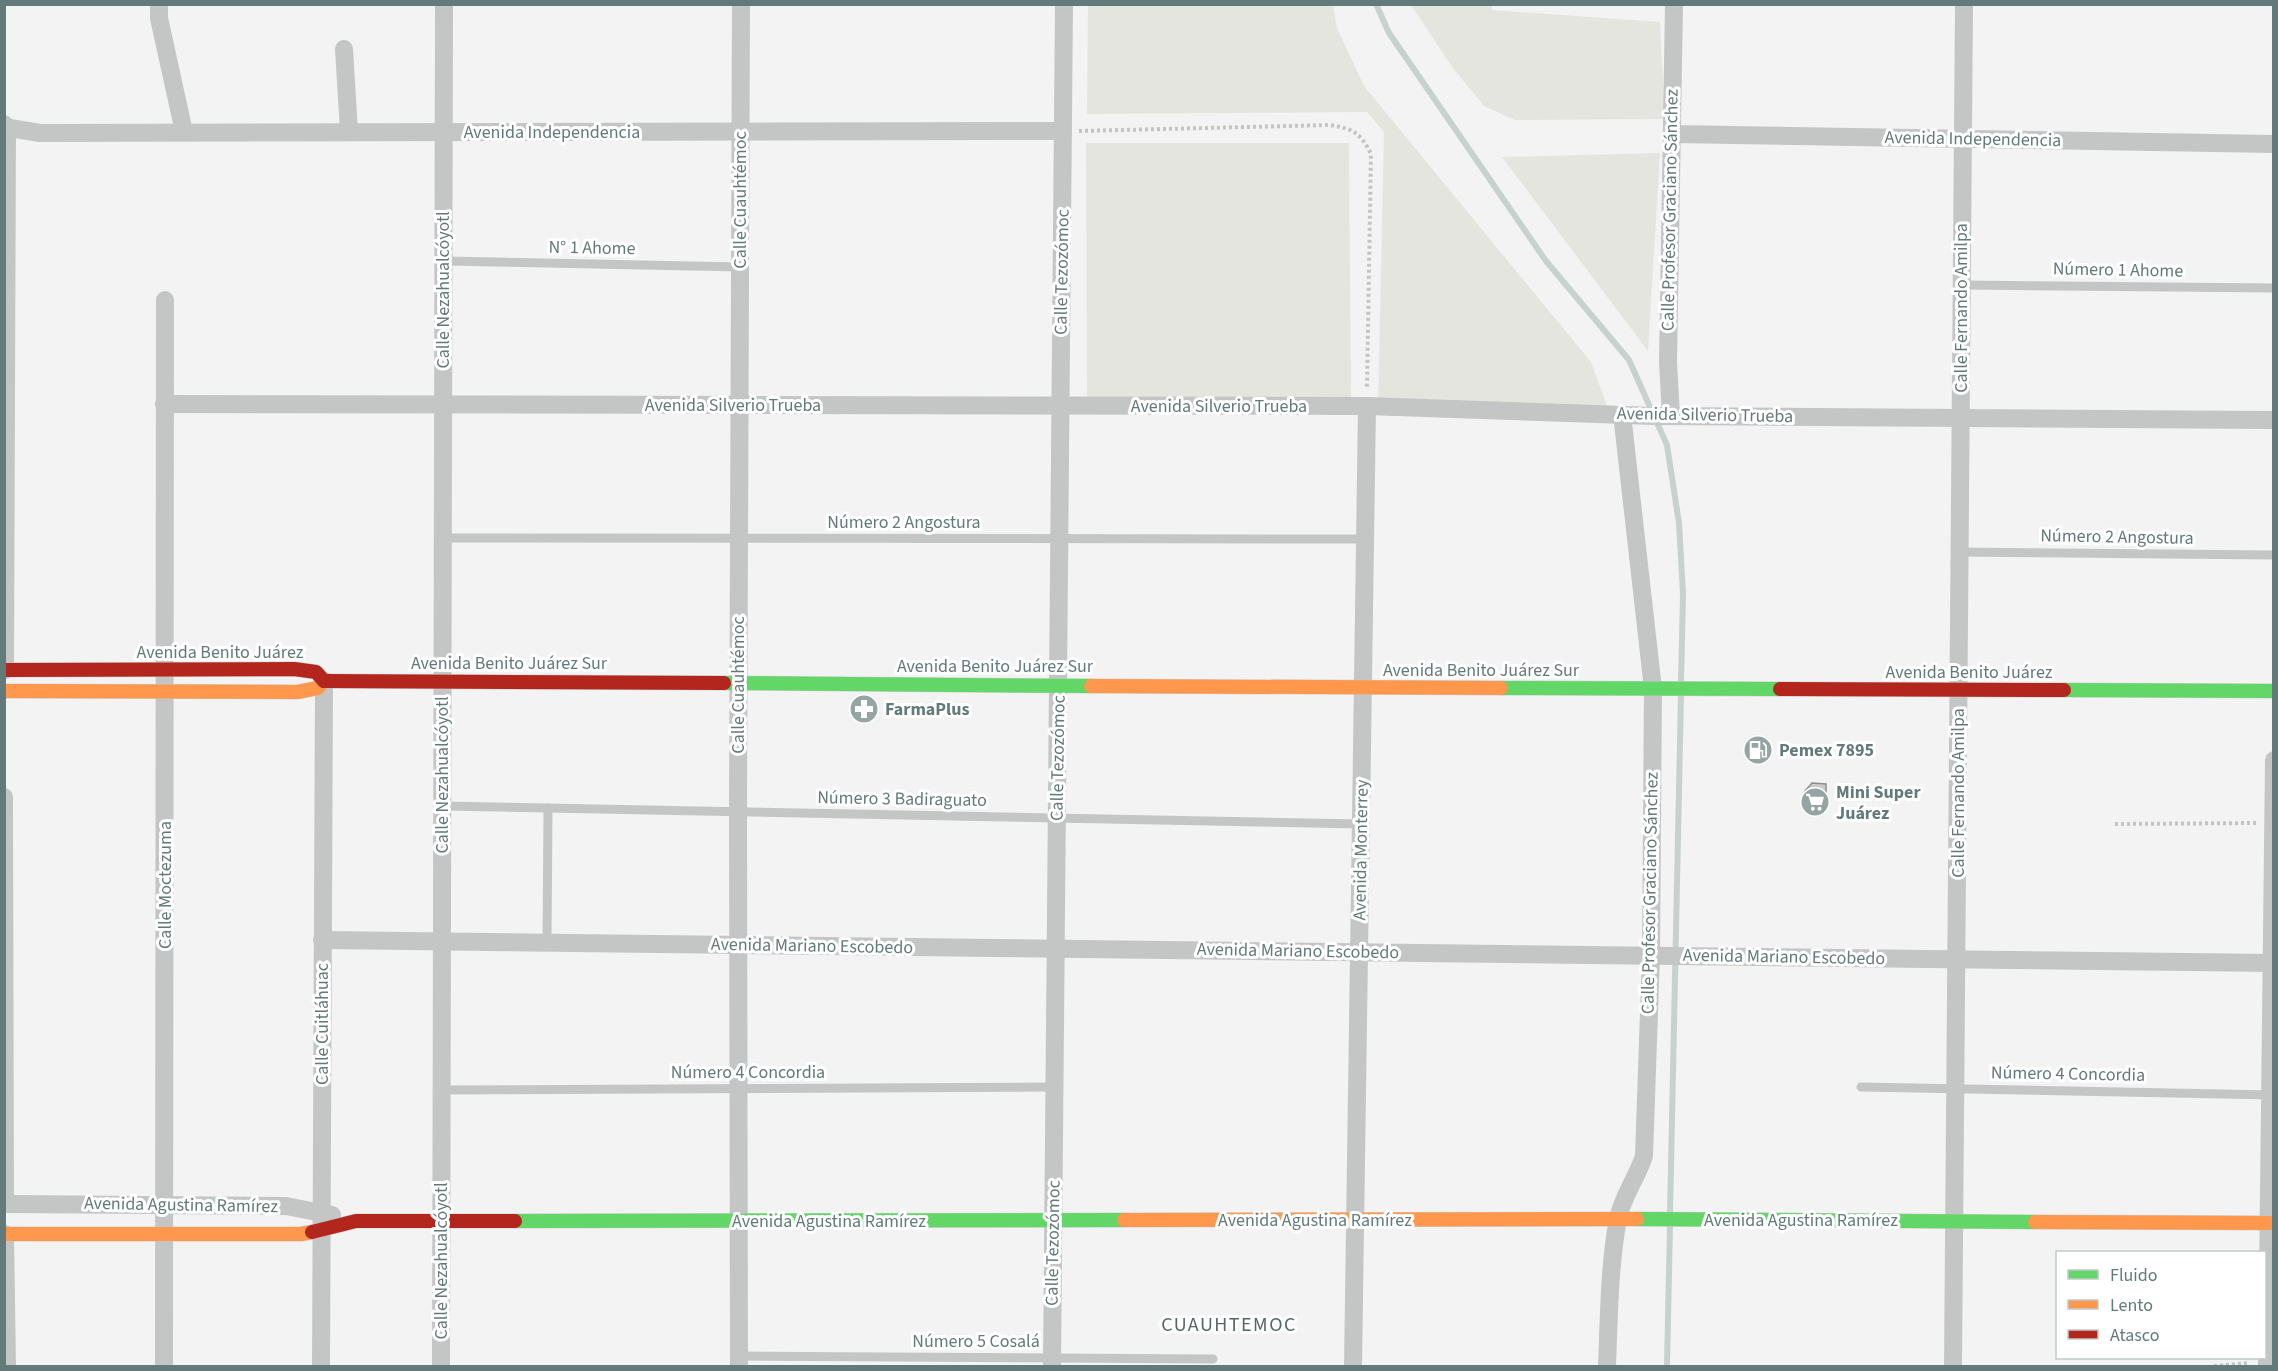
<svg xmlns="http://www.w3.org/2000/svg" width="2278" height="1371" viewBox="0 0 2278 1371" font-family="'Source Sans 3',sans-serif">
<rect width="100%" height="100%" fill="#f4f3f3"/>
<!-- green -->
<g fill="#e5e5e0">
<path d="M1088,5H1333L1337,28L1364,86L1591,362L1611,417L1378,404L1384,132L1367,112L1087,114Z"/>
<path d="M1411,5H1492V10L1660,22L1665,119L1515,120L1484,106L1452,67Z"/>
<path d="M1086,143H1349L1351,399L1087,400Z"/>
<path d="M1660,153L1648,351L1502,157Z"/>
</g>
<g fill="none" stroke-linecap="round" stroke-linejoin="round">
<!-- stream -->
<g stroke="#c6d2cf" stroke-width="6">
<path d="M1376,4L1389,33L1546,261L1629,360L1667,445L1679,523L1683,594L1681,682"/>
<path d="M1670,1213L1681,695"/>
<path d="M1667,1366L1670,1226"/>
</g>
<!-- fast casing -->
<g stroke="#ced0d0" stroke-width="15">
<g id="fast">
<path d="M724,683L1091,686"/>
<path d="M1501,688L1780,689"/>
<path d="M2064,690L2274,691"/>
<path d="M1637,1219L2035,1222"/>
<path d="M515,1221L1124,1220"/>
</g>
</g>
<!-- slow casing -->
<g stroke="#ced0d0" stroke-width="15">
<g id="slow">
<path d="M1091,686L1501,688"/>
<path d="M4,691L297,692L318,688L324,681"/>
<path d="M1124,1220L1637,1219"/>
<path d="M2035,1222L2274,1223"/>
<path d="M4,1234H301L312,1232"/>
</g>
</g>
<!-- jam casing -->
<g stroke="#ced0d0" stroke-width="15">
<g id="jam">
<path d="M4,670L294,669L316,672L324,681"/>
<path d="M324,681L724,683"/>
<path d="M1780,689L2064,690"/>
<path d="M312,1232L356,1221H515"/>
</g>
</g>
<!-- path -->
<g stroke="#c3c5c5" stroke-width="4" stroke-dasharray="3 3" stroke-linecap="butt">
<path d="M1079,131L1330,125C1353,129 1360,132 1371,154L1367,387"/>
<path d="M2115,824L2257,823"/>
<path d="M2214,1366L2249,1363"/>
</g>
<!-- lane -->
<g stroke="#c4c6c6" stroke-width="9">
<path d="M443,261L740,267"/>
<path d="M1961,285L2274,288"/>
<path d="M443,538L1365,539"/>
<path d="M1959,552L2274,555"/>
<path d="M442,806L1361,824"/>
<path d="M547,943L548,808"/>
<path d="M1861,1087L2273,1095"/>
<path d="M442,1090L1055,1087"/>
<path d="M739,1356L1213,1359"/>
</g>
<!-- street -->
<g stroke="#c4c6c6" stroke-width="18">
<path d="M159,4V18L184,132"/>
<path d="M344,49L349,132"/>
<path d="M4,124L7,128L5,670"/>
<path d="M4,127L40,133L1063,131"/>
<path d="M1672,134L2274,144"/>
<path d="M164,404L1367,406L1654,416L2274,420"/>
<path d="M1671,416L1668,362L1674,4"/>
<path d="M4,797L5,1204"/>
<path d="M322,940L2274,963"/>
<path d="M4,1204L286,1206L332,1215"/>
<path d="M5,1234L7,1366"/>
<path d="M164,1366L165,300"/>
<path d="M321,1366L324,681"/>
<path d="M441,1366L444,4"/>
<path d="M739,1366L738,812L741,4"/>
<path d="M1052,1366L1064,4"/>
<path d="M1353,1366L1367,406"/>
<path d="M1607,1366C1609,1318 1609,1267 1618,1219C1622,1197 1637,1178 1644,1156L1651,955L1653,689L1622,414"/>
<path d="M1953,1366L1964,4"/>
<path d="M2267,1366L2274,760"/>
</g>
<!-- fast -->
<use href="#fast" stroke="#63d668" stroke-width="14"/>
<!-- slow -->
<use href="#slow" stroke="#ff974d" stroke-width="14"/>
<!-- jam -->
<use href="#jam" stroke="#b3261e" stroke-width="14"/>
</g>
<!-- wall -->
<path fill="#aeafaf" d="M1826,784V809H1805V791Z"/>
<!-- building -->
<path fill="#cacccc" stroke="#8d8f8f" stroke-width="1.5" d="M1812,783L1826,784V805H1805V791Z"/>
<!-- icons -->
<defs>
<g id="pharmacy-disc" transform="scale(1.5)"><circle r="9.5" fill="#95a5a4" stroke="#fff"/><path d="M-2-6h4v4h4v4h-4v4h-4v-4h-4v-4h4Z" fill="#fff"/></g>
<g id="fuel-disc" transform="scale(1.5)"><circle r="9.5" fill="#95a5a4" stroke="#fff"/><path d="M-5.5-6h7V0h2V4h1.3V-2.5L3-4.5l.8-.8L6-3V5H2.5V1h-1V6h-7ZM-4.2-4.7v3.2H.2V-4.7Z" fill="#fff"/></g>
<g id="supermarket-disc" transform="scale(1.5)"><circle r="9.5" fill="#95a5a4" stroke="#fff"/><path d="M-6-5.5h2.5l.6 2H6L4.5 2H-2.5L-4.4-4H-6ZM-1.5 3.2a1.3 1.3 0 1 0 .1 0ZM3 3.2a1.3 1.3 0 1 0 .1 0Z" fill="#fff"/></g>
</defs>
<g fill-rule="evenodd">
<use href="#pharmacy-disc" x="864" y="709"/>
<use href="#fuel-disc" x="1758" y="750"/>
<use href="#supermarket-disc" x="1815" y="802"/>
</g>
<g text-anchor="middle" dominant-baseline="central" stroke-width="6" stroke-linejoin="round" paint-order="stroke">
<!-- street labels -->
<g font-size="18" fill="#627b7a" stroke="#fff">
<text x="552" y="132">Avenida Independencia</text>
<text transform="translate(1973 139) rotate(1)">Avenida Independencia</text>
<text transform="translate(740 200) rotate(-90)">Calle Cuauhtémoc</text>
<text transform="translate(1670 210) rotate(-89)">Calle Profesor Graciano Sánchez</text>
<text transform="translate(592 248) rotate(1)">N° 1 Ahome</text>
<text transform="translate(2118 270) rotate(1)">Número 1 Ahome</text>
<text transform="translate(1062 272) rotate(-89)">Calle Tezozómoc</text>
<text transform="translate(443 290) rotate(-90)">Calle Nezahualcóyotl</text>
<text transform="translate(1961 308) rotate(-90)">Calle Fernando Amilpa</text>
<text x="733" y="405">Avenida Silverio Trueba</text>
<text x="1219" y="406">Avenida Silverio Trueba</text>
<text transform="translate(1705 415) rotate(1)">Avenida Silverio Trueba</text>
<text x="904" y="522">Número 2 Angostura</text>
<text transform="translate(2117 537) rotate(1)">Número 2 Angostura</text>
<text x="220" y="652">Avenida Benito Juárez</text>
<text x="509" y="663">Avenida Benito Juárez Sur</text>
<text x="995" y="666">Avenida Benito Juárez Sur</text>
<text x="1481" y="670">Avenida Benito Juárez Sur</text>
<text x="1969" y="672">Avenida Benito Juárez</text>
<text transform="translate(738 685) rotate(-90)">Calle Cuauhtémoc</text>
<text transform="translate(1058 758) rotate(-89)">Calle Tezozómoc</text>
<text transform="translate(442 775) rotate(-90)">Calle Nezahualcóyotl</text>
<text transform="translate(1958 793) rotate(-90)">Calle Fernando Amilpa</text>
<text transform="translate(902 799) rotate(1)">Número 3 Badiraguato</text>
<text transform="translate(1361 850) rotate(-89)">Avenida Monterrey</text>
<text transform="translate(165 885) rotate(-90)">Calle Moctezuma</text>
<text transform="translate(1650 893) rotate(-89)">Calle Profesor Graciano Sánchez</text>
<text transform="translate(812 946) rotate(1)">Avenida Mariano Escobedo</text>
<text transform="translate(1298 951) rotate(1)">Avenida Mariano Escobedo</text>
<text transform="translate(1784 957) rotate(1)">Avenida Mariano Escobedo</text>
<text transform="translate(322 1024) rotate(-90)">Calle Cuitláhuac</text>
<text x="748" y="1072">Número 4 Concordia</text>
<text transform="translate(2068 1074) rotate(1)">Número 4 Concordia</text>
<text transform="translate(181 1205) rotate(1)">Avenida Agustina Ramírez</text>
<text x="1315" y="1220">Avenida Agustina Ramírez</text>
<text x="1801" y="1220">Avenida Agustina Ramírez</text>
<text x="829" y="1221">Avenida Agustina Ramírez</text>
<text transform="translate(1053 1243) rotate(-89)">Calle Tezozómoc</text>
<text transform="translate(441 1261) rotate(-90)">Calle Nezahualcóyotl</text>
<text x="976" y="1341">Número 5 Cosalá</text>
</g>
<!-- poi labels -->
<g font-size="18" font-weight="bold" fill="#627b7a" stroke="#fff" text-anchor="start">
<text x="885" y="709">FarmaPlus</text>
<text x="1779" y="750">Pemex 7895</text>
<text x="1836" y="792">Mini Super<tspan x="1836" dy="21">Juárez</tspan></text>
</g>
<!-- neighbourhood labels -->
<g font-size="20" letter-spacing="1.5" fill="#536765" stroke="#fff">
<text x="1229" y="1325">CUAUHTEMOC</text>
</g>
</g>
<!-- border -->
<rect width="2278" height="1371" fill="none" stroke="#627b7a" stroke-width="12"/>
<!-- legend -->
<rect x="2056" y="1251" width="210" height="108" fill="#ffffff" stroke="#c0caca" stroke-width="1.5"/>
<rect x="2068" y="1270" width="30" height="9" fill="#63d668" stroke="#c0caca" stroke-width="1.5"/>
<text x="2110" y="1281" font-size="18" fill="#627b7a">Fluido</text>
<rect x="2068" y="1300" width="30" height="9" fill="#ff974d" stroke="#c0caca" stroke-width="1.5"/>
<text x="2110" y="1311" font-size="18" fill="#627b7a">Lento</text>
<rect x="2068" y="1330" width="30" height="9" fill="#b3261e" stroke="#c0caca" stroke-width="1.5"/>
<text x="2110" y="1341" font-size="18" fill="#627b7a">Atasco</text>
</svg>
